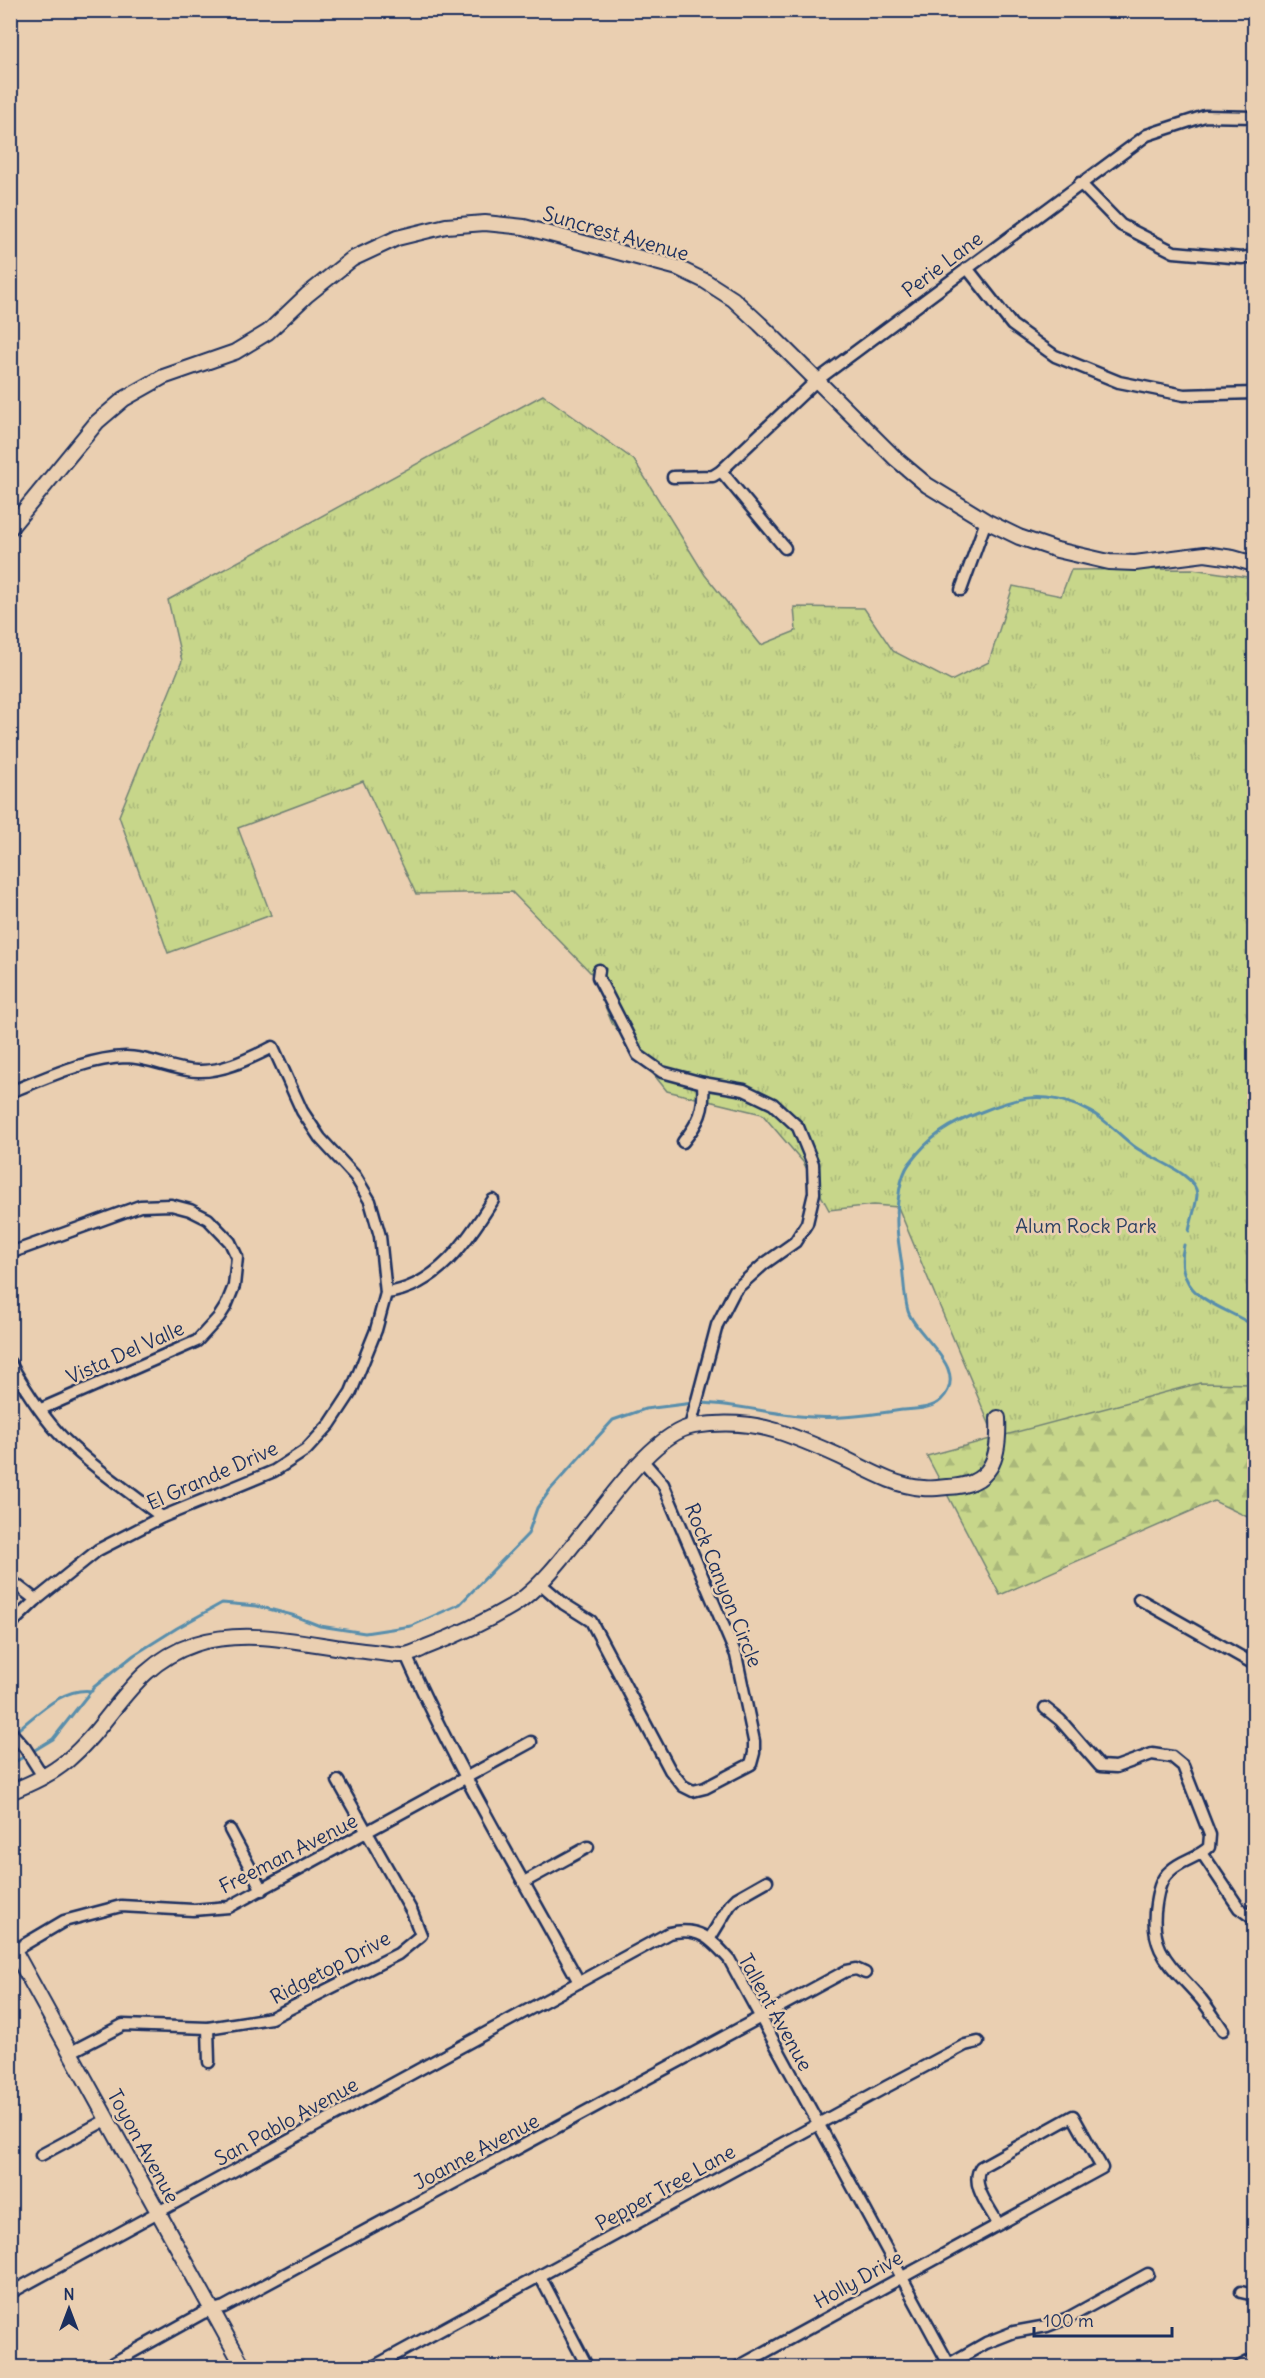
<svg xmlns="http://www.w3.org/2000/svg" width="1265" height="2378" viewBox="0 0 1265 2378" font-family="Delius,sans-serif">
<defs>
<pattern id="grass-tufts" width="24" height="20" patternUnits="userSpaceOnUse" patternTransform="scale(1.5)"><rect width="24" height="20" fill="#c7d68a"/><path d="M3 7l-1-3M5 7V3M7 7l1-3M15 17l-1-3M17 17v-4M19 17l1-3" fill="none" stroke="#aab87a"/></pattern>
<pattern id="forest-firs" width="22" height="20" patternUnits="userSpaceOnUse" patternTransform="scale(1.5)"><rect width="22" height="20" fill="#c7d68a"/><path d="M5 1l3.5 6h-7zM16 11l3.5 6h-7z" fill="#aab87a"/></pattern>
</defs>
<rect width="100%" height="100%" fill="#eacfb1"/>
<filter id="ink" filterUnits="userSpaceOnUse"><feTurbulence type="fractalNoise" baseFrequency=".0167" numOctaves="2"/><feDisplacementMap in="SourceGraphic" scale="12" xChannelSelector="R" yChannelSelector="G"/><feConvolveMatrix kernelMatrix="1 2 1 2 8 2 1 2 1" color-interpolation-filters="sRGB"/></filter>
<g filter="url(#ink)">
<!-- grass -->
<path fill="url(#grass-tufts)" stroke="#718274" stroke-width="1.5" d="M543,395L634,460L705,575L761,645L796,631L794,607L864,608L893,651L951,681L989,662L1013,586L1061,596L1071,570L1192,569L1254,578V1455L1036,1535L898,1207L874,1205L829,1210L803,1162L762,1114L667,1091L612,1023L591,973L512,892L416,894L363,781L238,828L271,915L168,953L119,816L182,661L168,600Z"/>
<!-- forest -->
<path fill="url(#forest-firs)" stroke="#718274" stroke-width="1.5" d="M1200,1383L1254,1384V1520L1214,1501L1000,1595L927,1456Z"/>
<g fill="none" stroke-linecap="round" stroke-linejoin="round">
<!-- stream -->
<g stroke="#588eac" stroke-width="3">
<path d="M1184,1245C1172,1298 1221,1304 1254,1326"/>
<path d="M700,1403C738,1404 775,1415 812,1417C842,1419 873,1414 902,1410C915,1409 932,1409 941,1400C972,1369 916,1337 908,1311C904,1297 904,1281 902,1266C900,1250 896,1233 897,1217C897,1202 900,1176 909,1164C930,1136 949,1124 981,1112C1018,1097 1042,1091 1081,1107C1103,1116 1117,1133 1135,1147C1151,1159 1198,1174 1197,1195C1196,1207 1191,1220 1189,1231"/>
<path d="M16,1731C38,1714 62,1687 92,1691"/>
<path d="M10,1765L53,1739L94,1687L134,1655L177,1628L222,1603L257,1606L292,1615L320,1626L365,1633L411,1626L460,1604L528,1534L537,1508L550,1490L613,1420L645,1409L693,1403"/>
</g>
<!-- minor casing -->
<g stroke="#1b2f5e" stroke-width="15">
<g id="minor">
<path d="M1080,183L1121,225L1174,252L1242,258L1254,256"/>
<path d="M967,268L1012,325L1055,356L1119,382L1184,395L1254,393"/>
<path d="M721,471L785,548"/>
<path d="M673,477L713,476L721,471L816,381L1147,135L1205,116L1254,117"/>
<path d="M961,590L986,521"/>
<path d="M599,970L598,977L638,1055L662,1072L703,1083L744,1090L773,1104L798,1127L813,1164L814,1193L807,1223L795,1242L764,1264L735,1290L717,1325L690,1427"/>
<path d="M10,1092C46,1078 87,1058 126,1057C151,1057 174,1071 198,1071C224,1072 250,1058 273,1047L302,1111L320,1138L355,1176L370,1201L380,1236L386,1293L376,1330L351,1392L330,1424L306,1450L274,1471L162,1517L98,1550L36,1600L10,1625"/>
<path d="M683,1142C699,1122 705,1110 703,1083"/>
<path d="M10,1253L140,1206L171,1205L190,1210L208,1219L230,1242L237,1257L234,1286L226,1306L219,1317L197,1341L41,1409"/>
<path d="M386,1293C437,1287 468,1240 493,1200"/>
<path d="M10,1363C25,1389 43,1418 64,1439C94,1468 129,1492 162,1517"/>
<path d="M10,1580L36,1600"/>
<path d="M541,1584L564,1604L591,1621L670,1770L683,1786L693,1791L705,1788L751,1764L754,1753V1741L736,1655L663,1484L643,1461"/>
<path d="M1139,1599L1254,1664"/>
<path d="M406,1655C456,1768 520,1874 579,1982"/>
<path d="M1045,1708L1060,1720L1100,1766L1116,1767L1152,1754L1172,1757L1183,1766L1210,1835L1209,1847C1198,1858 1181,1860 1170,1871C1160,1879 1158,1892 1156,1904C1148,1953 1173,1966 1201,1999C1209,2009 1216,2020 1223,2030"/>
<path d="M10,1731L25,1748L44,1778"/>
<path d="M230,1830L262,1890"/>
<path d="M1202,1853L1239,1908L1254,1919"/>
<path d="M524,1882L588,1847"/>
<path d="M710,1938L730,1905L737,1898L767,1881"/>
<path d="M15,1950L64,1921L121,1906L193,1910L229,1907L531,1742"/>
<path d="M208,2028L209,2062"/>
<path d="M71,2052L123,2025L208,2028L271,2018L398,1954L421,1935L412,1912L338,1781"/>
<path d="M41,2155L108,2119"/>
<path d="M540,2276L588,2368"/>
<path d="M1241,2292L1254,2295"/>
<path d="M10,2293L669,1933C699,1926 711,1939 729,1959L951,2368"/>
<path d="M949,2364L986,2343L1014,2332L1047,2326L1068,2318L1148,2274"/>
<path d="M104,2368L203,2313L224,2307L846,1971L856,1969L865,1973"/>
<path d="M371,2368L886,2087L965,2045L978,2042"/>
<path d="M736,2368L1102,2168L1073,2116L981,2167C969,2184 990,2208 998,2224"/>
<path d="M1237,2368L1254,2359"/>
</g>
</g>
<!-- tertiary casing -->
<g stroke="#1b2f5e" stroke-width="18">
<g id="tertiary">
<path d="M10,528L97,422L124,399L163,377L235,352L268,332L307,295L352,259L397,238L446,226L485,223L524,227L678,268L705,281L733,299L760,324L896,459L927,485L986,521L1019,537L1057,550L1109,562L1135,563L1205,554L1233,558L1254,564"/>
<path d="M10,1792C32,1783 50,1775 68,1760C115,1720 131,1665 195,1644C254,1626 314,1647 373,1652C383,1653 393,1655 403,1655C411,1655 419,1650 426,1647C455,1636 485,1622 512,1606C570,1572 635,1436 694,1426C721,1422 751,1423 777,1431C798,1438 819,1447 839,1456C865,1468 893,1486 923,1488C930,1489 939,1488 947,1487C992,1486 1000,1458 998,1418"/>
<path d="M10,1943L244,2368"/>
</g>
</g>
<!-- minor -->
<use href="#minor" stroke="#eacfb1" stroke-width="10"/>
<!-- tertiary -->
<use href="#tertiary" stroke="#eacfb1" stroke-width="14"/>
</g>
</g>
<g text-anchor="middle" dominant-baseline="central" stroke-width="5" stroke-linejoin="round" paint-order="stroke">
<!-- street labels -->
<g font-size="20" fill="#1b2f5e" stroke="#eacfb1">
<text transform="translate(616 233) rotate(16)">Suncrest Avenue</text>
<text transform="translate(942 264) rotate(-37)">Perie Lane</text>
<text transform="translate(125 1352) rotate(-24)">Vista Del Valle</text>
<text transform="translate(212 1475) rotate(-24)">El Grande Drive</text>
<text transform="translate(724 1585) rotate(68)">Rock Canyon Circle</text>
<text transform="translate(288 1853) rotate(-27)">Freeman Avenue</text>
<text transform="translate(330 1967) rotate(-28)">Ridgetop Drive</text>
<text transform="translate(776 2012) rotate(61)">Tallent Avenue</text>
<text transform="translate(286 2121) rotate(-29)">San Pablo Avenue</text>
<text transform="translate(144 2146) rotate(61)">Toyon Avenue</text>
<text transform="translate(476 2151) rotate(-28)">Joanne Avenue</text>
<text transform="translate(665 2187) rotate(-29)">Pepper Tree Lane</text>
<text transform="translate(858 2279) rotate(-29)">Holly Drive</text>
</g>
<!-- park labels -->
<g font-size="20" fill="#2c4062" stroke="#eacfb1">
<text x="1086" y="1225">Alum Rock Park</text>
</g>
</g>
<!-- margin -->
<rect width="1265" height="2378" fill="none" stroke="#eacfb1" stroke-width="36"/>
<rect x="18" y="18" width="1229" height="2342" fill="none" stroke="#1b2f5e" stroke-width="2" filter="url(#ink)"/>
<!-- north arrow -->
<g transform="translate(69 2309)" stroke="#eacfb1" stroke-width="4.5" paint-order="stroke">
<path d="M0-4.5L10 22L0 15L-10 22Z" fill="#1b2f5e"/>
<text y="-9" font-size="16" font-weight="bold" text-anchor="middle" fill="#1b2f5e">N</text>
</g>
<!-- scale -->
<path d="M1034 2327v9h138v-9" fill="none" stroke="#1b2f5e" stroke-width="3"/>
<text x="1043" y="2327" font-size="18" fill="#1b2f5e" stroke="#eacfb1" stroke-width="4.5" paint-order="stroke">100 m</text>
</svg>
